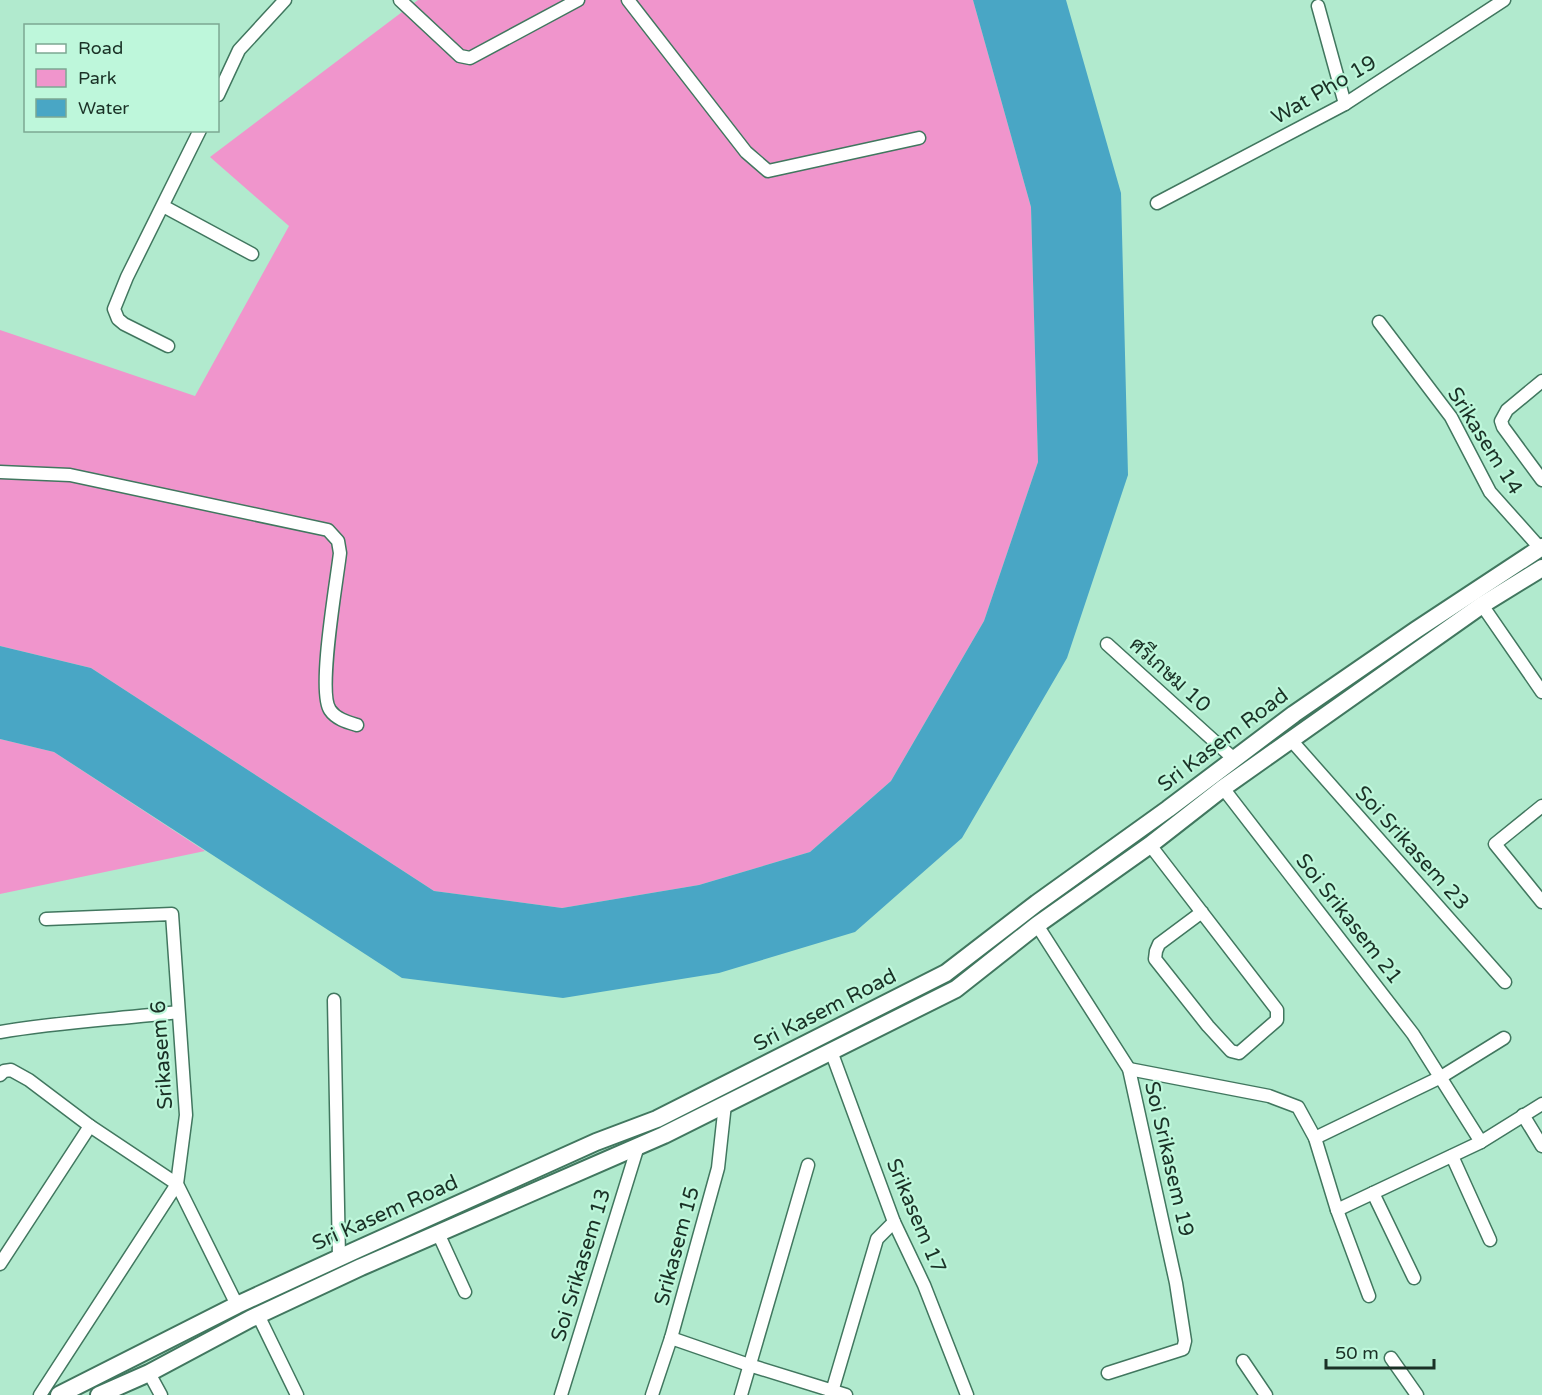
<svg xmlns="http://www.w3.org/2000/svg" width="1542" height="1395" viewBox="0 0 1542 1395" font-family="'Varela Round',Sarabun,sans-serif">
<rect width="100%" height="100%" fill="#b1eace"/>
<!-- green -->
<g fill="#f095cc">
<path d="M418,0H973L1031,207L1038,462L984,621L891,781L810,852L699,885L562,908L434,891L91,668L0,646V330L195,396L289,226L210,157Z"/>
<path d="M0,739L54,752L205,851L0,894Z"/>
</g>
<!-- water -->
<path fill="#49a6c5" d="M973,0H1066L1121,193L1128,475L1067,658L962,838L855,932L719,973L563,998L402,978L54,752L0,739V646L91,668L434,891L562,908L699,885L810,852L891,781L984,621L1038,462L1031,207Z"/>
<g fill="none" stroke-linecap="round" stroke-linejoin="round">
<!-- street casing -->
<g stroke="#41775f" stroke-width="15">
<g id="street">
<path d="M400,0L460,56L470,58L578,0"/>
<path d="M628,0L746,152L768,171L919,138"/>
<path d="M1318,6L1345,104"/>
<path d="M218,95L239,50L285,0"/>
<path d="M1157,203L1345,104L1504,0"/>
<path d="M163,206L252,254"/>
<path d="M1379,322L1451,417L1490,492L1540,548"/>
<path d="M168,346L124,324L118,319L114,309L127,277L200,130"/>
<path d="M1542,381L1507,410L1501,421L1503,427L1542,480"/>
<path d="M0,472L70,475L328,530L338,541L340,553C337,580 317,692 330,710C336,719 347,722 357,725"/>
<path d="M1482,605L1542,692"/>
<path d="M1107,644L1234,759"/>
<path d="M1291,740L1505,982"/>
<path d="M1223,788L1413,1034L1481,1142"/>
<path d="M1542,806L1495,844L1542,902"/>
<path d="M1150,845L1277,1010V1020L1239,1053L1231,1051L1208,1026L1155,959L1156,951L1159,944L1202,912"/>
<path d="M46,919L172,914L186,1115L177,1184L237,1305"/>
<path d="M1037,925L1129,1069L1176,1283L1185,1341L1183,1349L1108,1373"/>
<path d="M334,1000L339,1258"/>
<path d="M0,1032C59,1022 119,1019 178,1012"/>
<path d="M831,1051L894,1222L924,1285L967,1395"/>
<path d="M1129,1069L1269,1096L1298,1107L1315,1138L1337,1210L1369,1296"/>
<path d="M0,1075L4,1071L11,1070L29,1080L90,1126L177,1184L40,1395"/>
<path d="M1523,1115L1542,1146"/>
<path d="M1315,1138L1441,1077L1504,1038"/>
<path d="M1452,1156L1490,1240"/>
<path d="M1373,1193L1414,1278"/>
<path d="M1337,1210L1481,1142L1542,1104"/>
<path d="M438,1233L465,1292"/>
<path d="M0,1264L90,1126"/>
<path d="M258,1315L297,1395"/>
<path d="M671,1338L749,1365L846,1395"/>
<path d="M1391,1358L1417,1395"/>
<path d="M1243,1361L1266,1395"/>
<path d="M149,1373L161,1395"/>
<path d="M561,1395L638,1146"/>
<path d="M652,1395L671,1338L718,1168L725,1104"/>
<path d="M741,1395L808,1165"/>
<path d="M831,1395L877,1239L894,1222"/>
</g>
</g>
<!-- secondary casing -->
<g stroke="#41775f" stroke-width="20">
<g id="secondary">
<path d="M59,1395L237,1305L354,1251L596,1142L657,1119L946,973L1037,903L1168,809L1294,714L1416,630L1542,547"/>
<path d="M99,1395L149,1373L250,1319L361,1267L664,1135L956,989L1037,925L1150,845L1223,788L1482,605L1542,568"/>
</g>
</g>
<!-- street -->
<use href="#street" stroke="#fff" stroke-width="12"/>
<!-- secondary -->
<use href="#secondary" stroke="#fff" stroke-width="16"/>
</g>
<g text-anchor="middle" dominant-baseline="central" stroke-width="4.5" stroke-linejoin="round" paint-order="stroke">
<!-- street labels -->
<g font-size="21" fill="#1a3126" stroke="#bef7db">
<text transform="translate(1324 90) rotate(-30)">Wat Pho 19</text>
<text transform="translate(1485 441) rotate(58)">Srikasem 14</text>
<text transform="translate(1170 675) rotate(42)">ศรีเกษม 10</text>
<text transform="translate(1223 740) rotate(-37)">Sri Kasem Road</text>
<text transform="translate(1412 848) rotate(48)">Soi Srikasem 23</text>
<text transform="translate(1349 919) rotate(52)">Soi Srikasem 21</text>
<text transform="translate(825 1010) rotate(-27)">Sri Kasem Road</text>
<text transform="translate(162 1055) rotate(-94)">Srikasem 6</text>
<text transform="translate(1169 1159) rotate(77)">Soi Srikasem 19</text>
<text transform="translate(385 1213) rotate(-24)">Sri Kasem Road</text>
<text transform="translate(916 1216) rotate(67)">Srikasem 17</text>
<text transform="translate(677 1246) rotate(-75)">Srikasem 15</text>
<text transform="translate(581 1265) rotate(-73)">Soi Srikasem 13</text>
</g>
</g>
<!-- legend -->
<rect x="24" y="24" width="195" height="108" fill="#bef7db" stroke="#7ca893" stroke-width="1.5"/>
<rect x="36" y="44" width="30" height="9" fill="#ffffff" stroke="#7ca893" stroke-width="1.5"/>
<text x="78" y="54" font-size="18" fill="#1a3126">Road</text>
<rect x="36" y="69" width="30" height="18" fill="#f095cc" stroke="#7ca893" stroke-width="1.5"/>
<text x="78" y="84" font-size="18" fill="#1a3126">Park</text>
<rect x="36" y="99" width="30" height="18" fill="#49a6c5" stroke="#7ca893" stroke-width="1.5"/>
<text x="78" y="114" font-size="18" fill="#1a3126">Water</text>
<!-- scale -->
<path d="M1326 1359v9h108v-9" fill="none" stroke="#1a3126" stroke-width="3"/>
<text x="1335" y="1359" font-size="18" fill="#1a3126" stroke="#bef7db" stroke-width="4.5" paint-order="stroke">50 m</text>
</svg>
